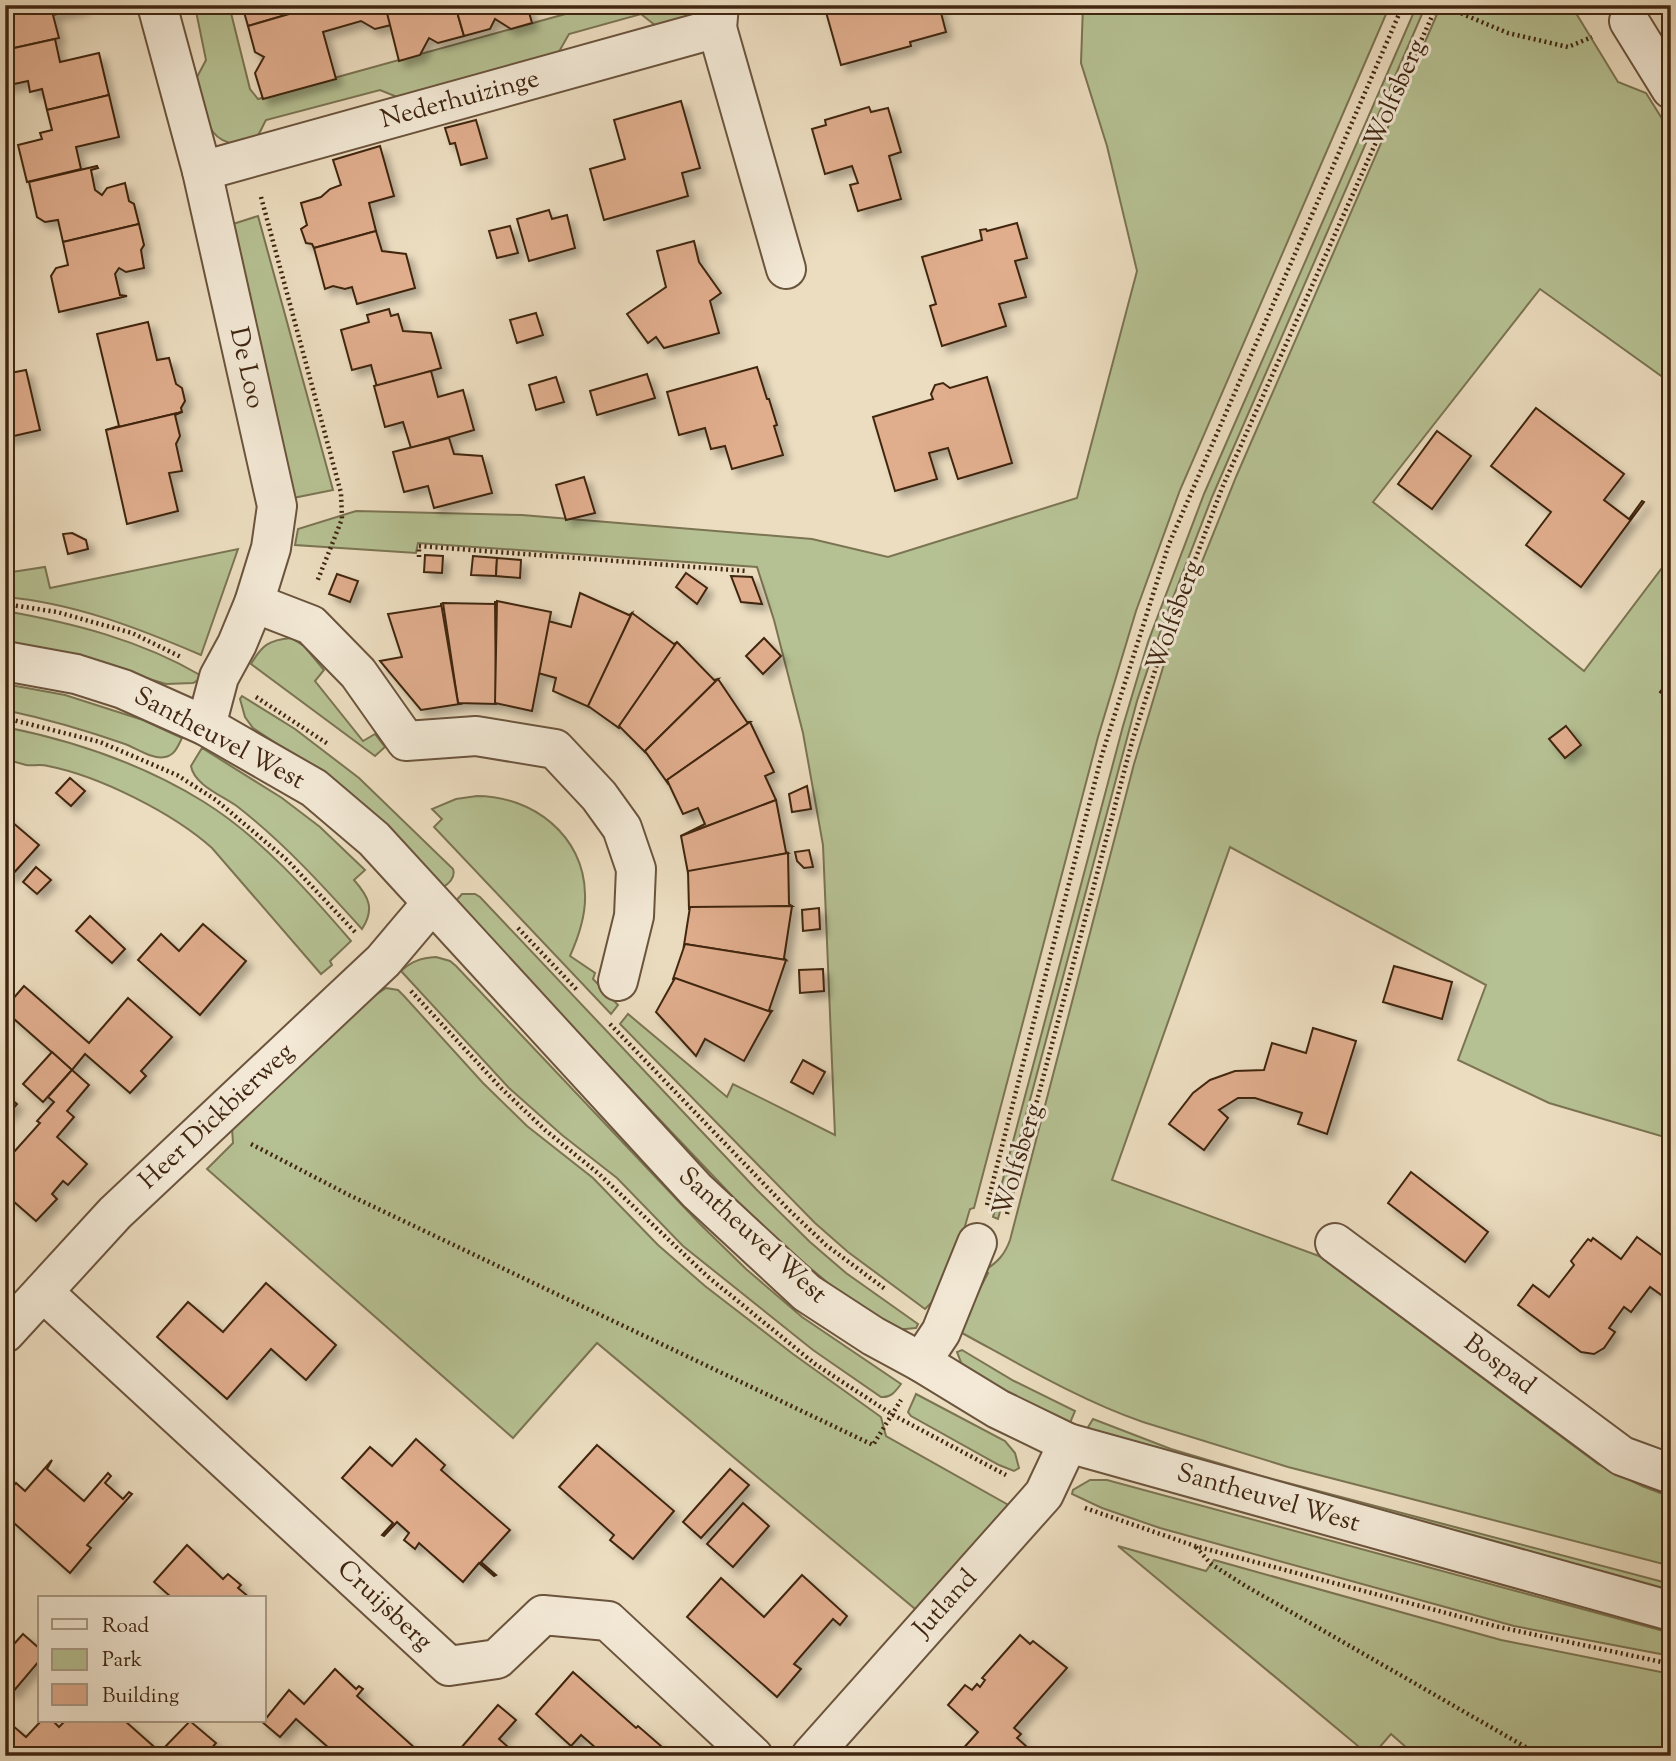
<svg xmlns="http://www.w3.org/2000/svg" width="1676" height="1761" viewBox="0 0 1676 1761" font-family="'Sorts Mill Goudy',serif">
<defs>
<filter id="shadow"><feDropShadow dx="6" dy="6" stdDeviation="3.5" flood-color="#0004"/></filter>
</defs>
<rect width="100%" height="100%" fill="#ecddc0"/>
<filter id="stains"><feTurbulence type="fractalNoise" baseFrequency=".00286" numOctaves="4"/><feColorMatrix values="0 0 0 0 .2 0 0 0 0 .09 0 0 0 0 .02 0 0 0 .5 -.17"/></filter>
<radialGradient id="worn" r=".72"><stop offset=".6" stop-color="#630" stop-opacity="0"/><stop offset="1" stop-color="#630" stop-opacity=".3"/></radialGradient>
<!-- green -->
<g fill="#b6c193" stroke="#7b7452" stroke-width="2">
<path d="M188,5H229L250,89L258,99L598,5H698C689,19 671,23 656,26L641,14L569,34L556,57L402,99L380,90L266,120C263,125 261,131 258,135C247,149 223,145 213,132C202,117 200,95 197,77L206,60L196,11Z"/>
<path d="M1083,5H1390L1180,490L1136,611L1098,737L974,1208L970,1209C959,1244 953,1285 925,1309L848,1252L815,1223L620,1024L628,1014L727,1097L733,1084L835,1135L823,845L803,733L774,620L757,567L418,543L416,553L295,545L298,529L356,511L522,515L812,539L888,557L1077,498L1137,271L1107,146L1081,63Z"/>
<path d="M1417,5H1426L1212,497L1164,621L1137,701L998,1219L993,1217L1123,726L1148,642L1204,494Z"/>
<path d="M1441,5H1571L1618,82L1646,93L1671,133V383L1540,289L1373,502L1584,671L1671,556V1139L1549,1103L1458,1060L1486,985L1230,847L1112,1180L1319,1256L1598,1464L1642,1486L1671,1497V1566L1288,1467L1143,1422C1080,1400 1021,1365 962,1333L964,1319L988,1273L985,1270C998,1262 1005,1254 1010,1240L1134,764L1173,634L1236,477Z"/>
<path d="M258,216L333,490L293,498L230,225Z"/>
<path d="M238,549L201,655C138,628 74,603 5,597V573L45,567L50,588Z"/>
<path d="M5,611C73,623 140,640 200,675V679L193,683L166,684L59,652L5,642Z"/>
<path d="M291,638L304,646L324,670L315,681L363,741L375,734L385,747L375,756L251,664C262,645 269,640 291,638Z"/>
<path d="M5,684L65,695L143,720L182,738C178,746 175,755 165,757C153,760 136,748 125,744C85,730 47,719 5,710Z"/>
<path d="M242,696L295,729L359,778L453,869C456,878 448,884 442,888L304,762L253,728L245,717L240,699Z"/>
<path d="M5,727C75,741 143,764 204,802C259,836 309,892 351,941L330,961L332,965L321,974L212,848C173,813 99,776 48,766C41,764 33,766 26,765C19,763 12,761 5,759Z"/>
<path d="M202,748L282,798L320,827L365,870L354,880C369,897 375,909 362,929C323,886 284,843 238,807C223,796 194,785 191,766Z"/>
<path d="M477,796C532,796 584,835 585,894C586,916 579,936 570,956L595,973L593,979L618,1005L611,1014L434,827L442,819L432,809L456,799Z"/>
<path d="M462,894H475L480,897L756,1189L810,1242L846,1273L918,1324L916,1328L894,1330L886,1325L828,1283L791,1252L736,1200L454,903Z"/>
<path d="M436,957L450,961L456,966L700,1224L746,1269L802,1317L901,1384C895,1392 891,1398 881,1397L813,1350L683,1246L617,1178L562,1135L509,1088L401,971C412,961 421,958 436,957Z"/>
<path d="M386,988L398,990L404,996L483,1083L527,1126L593,1178L658,1245L705,1286L793,1354L881,1417L886,1436L1012,1507L920,1613L597,1343L513,1438L207,1169L233,1143L232,1128L374,996Z"/>
<path d="M962,1350L1014,1381L1075,1411L1070,1423L1028,1405L964,1370L957,1352Z"/>
<path d="M916,1394L1005,1441L1015,1453L1019,1468L1014,1471L999,1465L911,1416L908,1412Z"/>
<path d="M1093,1419L1171,1449L1258,1475L1671,1584V1591L1398,1518L1087,1429Z"/>
<path d="M1090,1480H1107L1671,1633V1656L1514,1626L1160,1528L1102,1508L1072,1494L1073,1490Z"/>
<path d="M1118,1546L1206,1571L1214,1560L1501,1640L1671,1674V1756H1416L1391,1734L1372,1756H1370Z"/>
</g>
<!-- building -->
<g fill="#e0ad8d" stroke="#402611" stroke-width="2" filter="url(#shadow)">
<path d="M14,5H82L83,8L53,15L59,38L5,50V11L14,9Z"/>
<path d="M242,5H320L248,26Z"/>
<path d="M320,5H385L391,25L375,29L361,21L323,32L336,79L263,99L255,73L264,57L255,52L248,26Z"/>
<path d="M385,5H455L464,36L438,43L429,38L420,55L399,61Z"/>
<path d="M455,5H527L532,23L511,29L495,19L490,29L464,36Z"/>
<path d="M824,5H900L901,10L918,5H939L946,32L910,42L911,46L841,65Z"/>
<path d="M55,39L60,62L99,53L109,95L47,110L42,89L30,92L28,81L5,86V50Z"/>
<path d="M109,95L119,137L76,147L81,169L27,182L18,145L42,139L40,133L52,130L47,110Z"/>
<path d="M681,101L700,168L682,173L688,196L604,220L590,169L625,159L614,120Z"/>
<path d="M869,107L871,112L888,108L901,152L889,156L901,199L858,211L850,185L858,183L852,166L825,174L812,129L826,125L825,120Z"/>
<path d="M476,120L487,158L461,165L455,143L450,144L445,128Z"/>
<path d="M380,146L394,196L369,203L376,231L314,248L312,244L306,243L301,229L307,225L301,203L321,197L330,189L341,185L333,160Z"/>
<path d="M97,166L98,168L91,170L95,190L102,195L107,188L125,183L129,201L134,204L139,224L63,242L58,220L45,222L37,217L29,182Z"/>
<path d="M549,210L552,219L567,215L575,248L529,261L517,219Z"/>
<path d="M1017,223L1027,258L1015,261L1026,297L999,304L1006,326L942,346L930,306L936,304L922,257L982,240L980,230L986,229L987,231Z"/>
<path d="M139,224L144,245L141,250L144,268L126,272L119,268L115,274L120,295L127,296L59,312L51,276L56,268L68,265L63,242Z"/>
<path d="M510,226L518,253L497,258L489,231Z"/>
<path d="M376,231L382,251L406,254L415,288L357,304L352,287L345,289L333,286L325,289L314,248Z"/>
<path d="M694,241L699,262L721,293L710,301L719,333L664,348L656,337L648,343L627,314L666,287L657,251Z"/>
<path d="M389,309L391,316L398,314L403,331L431,333L441,368L377,387L371,365L352,370L341,330L369,322L367,315Z"/>
<path d="M536,313L543,335L517,343L510,320Z"/>
<path d="M148,322L157,360L169,358L176,384L182,388L185,401L181,408L182,412L106,430L119,426L97,334Z"/>
<path d="M757,367L767,399H769L777,425L774,426L783,455L732,469L725,446L711,449L705,428L679,435L667,392Z"/>
<path d="M26,370L40,430L5,438V374Z"/>
<path d="M431,371L438,397L463,390L474,430L411,448L403,422L385,427L374,386Z"/>
<path d="M647,374L655,398L597,415L590,391Z"/>
<path d="M556,377L564,402L536,410L529,385Z"/>
<path d="M987,377L1012,463L958,479L948,448L929,453L937,479L895,491L873,417L933,399L931,394L935,385L943,383L950,388Z"/>
<path d="M1536,408L1624,474L1604,500L1629,519L1642,501L1644,502L1581,587L1526,545L1551,512L1491,466Z"/>
<path d="M182,412L175,415L180,436L176,444L182,471L169,473L178,511L127,524L106,430Z"/>
<path d="M1437,431L1471,456L1432,509L1398,484Z"/>
<path d="M449,438L454,454L482,456L492,493L434,508L428,486L404,492L393,452Z"/>
<path d="M584,477L595,513L566,520L556,485Z"/>
<path d="M72,533L86,540L88,549L68,554L63,534Z"/>
<path d="M425,555L443,556L442,573L424,572Z"/>
<path d="M473,556L497,558L496,576L471,575Z"/>
<path d="M497,558L521,560L520,578L496,576Z"/>
<path d="M686,573L707,588L697,604L676,587Z"/>
<path d="M337,574L358,581L350,602L329,594Z"/>
<path d="M731,576L752,577L762,604L741,602Z"/>
<path d="M580,593L629,615L632,613L589,707L553,691L556,678L538,673L548,621L571,627Z"/>
<path d="M495,601L496,704L458,703L443,603L495,604Z"/>
<path d="M497,601L551,612L532,711L495,703Z"/>
<path d="M441,603L458,703L460,704L421,710L380,661L402,657L388,614L441,606Z"/>
<path d="M632,613L674,644L677,642L619,728L588,706Z"/>
<path d="M764,638L781,656L763,674L746,656Z"/>
<path d="M677,642L714,680L718,679L645,751L646,753L619,726Z"/>
<path d="M1671,678V700L1660,692Z"/>
<path d="M718,679L747,722H750L667,780V782L645,751Z"/>
<path d="M750,722L774,772L765,776L776,800L681,836L705,824L698,808L683,814L667,780Z"/>
<path d="M1566,726L1581,745L1565,758L1549,739Z"/>
<path d="M70,778L85,791L71,806L56,793Z"/>
<path d="M807,786L811,809L792,812L789,794Z"/>
<path d="M776,800L786,852L788,853L688,873L681,836Z"/>
<path d="M5,816L39,845L11,876L5,871Z"/>
<path d="M809,850L813,867L804,868L797,861L795,852Z"/>
<path d="M788,853L789,904L792,906L689,909L688,871Z"/>
<path d="M36,867L51,880L37,894L23,882Z"/>
<path d="M792,906L784,958L786,960L685,944L684,945L690,907Z"/>
<path d="M819,908L820,929L803,931L802,910Z"/>
<path d="M90,916L125,949L112,963L76,931Z"/>
<path d="M203,924L246,961L200,1015L138,960L161,934L179,951Z"/>
<path d="M685,944L786,960L769,1010L772,1011L771,1012L673,979Z"/>
<path d="M1394,966L1452,982L1442,1019L1383,1002Z"/>
<path d="M823,969L824,991L800,993L799,970Z"/>
<path d="M675,978L771,1012L744,1061L705,1039L696,1056L656,1012Z"/>
<path d="M24,986L89,1043L128,998L172,1037L141,1071L146,1076L130,1093L85,1054L72,1070L5,1011V1008Z"/>
<path d="M1313,1028L1356,1041L1327,1134L1298,1124L1302,1113L1255,1098H1238L1219,1110L1228,1118L1204,1150L1169,1124L1193,1093L1210,1080L1235,1071L1264,1070L1272,1043L1306,1053Z"/>
<path d="M52,1052L72,1070L43,1102L23,1084Z"/>
<path d="M803,1060L825,1072L813,1094L791,1082Z"/>
<path d="M72,1070L89,1085L67,1111L74,1117L57,1137L87,1164L68,1185L63,1181L52,1194L57,1199L36,1221L5,1194V1162L40,1123L37,1121L54,1102L48,1097Z"/>
<path d="M5,1094L17,1104L5,1118Z"/>
<path d="M1411,1172L1488,1232L1465,1262L1388,1203Z"/>
<path d="M1637,1237L1671,1262V1302L1650,1287L1631,1312L1624,1307L1609,1328L1615,1332L1604,1348L1594,1354L1581,1352L1518,1305L1533,1285L1549,1297L1574,1265L1571,1261L1588,1239L1591,1241L1593,1238L1621,1259Z"/>
<path d="M266,1283L336,1345L306,1380L271,1349L227,1399L157,1337L188,1302L223,1332Z"/>
<path d="M416,1439L445,1465L441,1470L510,1530L481,1562L496,1575L494,1576L479,1563L463,1582L419,1543L415,1549L404,1540L409,1533L397,1522L384,1536L382,1535L393,1523L342,1478L370,1447L392,1466Z"/>
<path d="M597,1445L674,1511L633,1559L610,1540L614,1535L559,1487Z"/>
<path d="M52,1460L47,1469L84,1501L108,1473L111,1476L105,1483L123,1499L129,1492L132,1494L87,1545L91,1548L70,1573L5,1515V1495L16,1483L25,1491Z"/>
<path d="M730,1469L749,1485L701,1538L683,1522Z"/>
<path d="M743,1503L769,1526L733,1567L707,1544Z"/>
<path d="M187,1545L223,1579L228,1574L241,1585L238,1588L250,1598H170L171,1597L154,1582Z"/>
<path d="M802,1575L847,1616L840,1625L833,1619L794,1664L801,1669L777,1697L687,1617L721,1578L764,1617Z"/>
<path d="M23,1634L40,1649V1660L12,1693L5,1687V1654Z"/>
<path d="M1020,1635L1030,1644L1033,1641L1067,1668L1014,1728L1021,1734L1017,1738L1037,1756H965L960,1752L978,1732L948,1705L965,1685L972,1690L977,1684L980,1687L985,1680L982,1678Z"/>
<path d="M335,1669L356,1689L359,1686L363,1689L357,1696L416,1749L409,1756H338L296,1719L280,1737L261,1721H264L289,1690L304,1704Z"/>
<path d="M573,1672L636,1728L638,1726L669,1753L668,1756H605L581,1735L571,1746L536,1714Z"/>
<path d="M498,1705L516,1720L499,1739L508,1747L500,1756H454Z"/>
<path d="M41,1721H53L59,1727L65,1721H125L160,1752L190,1721L216,1743L205,1756H5V1732L12,1725L26,1737Z"/>
</g>
<g fill="none" stroke-linecap="round" stroke-linejoin="round">
<!-- minor casing -->
<g stroke="#6b543d" stroke-width="42">
<g id="minor">
<path d="M157,5L202,171L277,506L271,548L254,603L237,644L219,677L206,726"/>
<path d="M1629,21L1671,89"/>
<path d="M717,28L786,269"/>
<path d="M202,171L717,28L719,5"/>
<path d="M254,603L311,625L358,673L406,741L476,736L555,749L599,796L622,828L636,869L634,916L618,981"/>
<path d="M1335,1243L1622,1456L1671,1474"/>
<path d="M43,1292L449,1666L497,1659L543,1615L608,1621L753,1756"/>
<path d="M5,1333L115,1213L383,961L432,903"/>
<path d="M921,1362L941,1332L977,1243"/>
<path d="M811,1756L1044,1494L1068,1443"/>
</g>
</g>
<!-- tertiary casing -->
<g stroke="#6b543d" stroke-width="42">
<path id="tertiary" d="M5,661L76,674L123,689L206,726L314,788L374,839L697,1191L807,1293L873,1336L921,1362L998,1409L1068,1443L1671,1611"/>
</g>
<!-- path -->
<g stroke="#402611" stroke-width="4.5" stroke-dasharray="2 3.5" stroke-linecap="butt">
<path d="M1441,5L1508,33L1568,47L1592,37"/>
<path d="M261,197L341,493L342,519L317,582"/>
<path d="M419,557V546L747,571"/>
<path d="M5,604L57,612L132,633L181,657"/>
<path d="M256,697L328,744"/>
<path d="M5,718L100,742L177,775L216,800L287,860L355,932"/>
<path d="M518,928L577,990"/>
<path d="M411,991L500,1087L545,1130L599,1174L707,1276L815,1364L893,1415L1006,1475"/>
<path d="M610,1024L789,1210L826,1245L885,1289"/>
<path d="M251,1144L349,1195L873,1445L901,1400"/>
<path d="M987,1205L1101,758L1169,544L1403,5"/>
<path d="M1007,1214L1133,738L1165,640L1222,488L1437,5"/>
<path d="M1085,1508L1195,1546L1499,1627L1671,1664"/>
<path d="M1196,1547L1211,1564L1244,1585L1541,1756"/>
</g>
<!-- minor -->
<use href="#minor" stroke="#f3e9d6" stroke-width="38"/>
<!-- tertiary -->
<use href="#tertiary" stroke="#f3e9d6" stroke-width="38"/>
</g>
<g text-anchor="middle" dominant-baseline="central" stroke-width="6" stroke-linejoin="round" paint-order="stroke">
<!-- street labels -->
<g font-size="26" fill="#402611" stroke="#f3e9d6">
<text transform="translate(1396 94) rotate(-66)">Wolfsberg</text>
<text transform="translate(460 100) rotate(-15)">Nederhuizinge</text>
<text transform="translate(246 368) rotate(77)">De Loo</text>
<text transform="translate(1175 616) rotate(-70)">Wolfsberg</text>
<text transform="translate(219 739) rotate(28)">Santheuvel West</text>
<text transform="translate(217 1117) rotate(-43)">Heer Dickbierweg</text>
<text transform="translate(1019 1160) rotate(-73)">Wolfsberg</text>
<text transform="translate(752 1236) rotate(42)">Santheuvel West</text>
<text transform="translate(1499 1365) rotate(37)">Bospad</text>
<text transform="translate(1268 1499) rotate(16)">Santheuvel West</text>
<text transform="translate(946 1604) rotate(-48)">Jutland</text>
<text transform="translate(384 1606) rotate(43)">Cruijsberg</text>
</g>
</g>
<!-- margin -->
<rect width="1676" height="1761" fill="none" stroke="#ecddc0" stroke-width="28"/>
<rect x="7" y="7" width="1662" height="1747" fill="none" stroke="#402611" stroke-width="3.5"/>
<rect x="14" y="14" width="1648" height="1733" fill="none" stroke="#402611" stroke-width="2"/>
<!-- legend -->
<rect x="38" y="1596" width="228" height="126" fill="#f3e9d6" stroke="#ab9b87" stroke-width="2"/>
<rect x="52" y="1619" width="35" height="10" fill="#f3e9d6" stroke="#ab9b87" stroke-width="2"/>
<text x="102" y="1632" font-size="21" fill="#402611">Road</text>
<rect x="52" y="1649" width="35" height="21" fill="#b6c193" stroke="#ab9b87" stroke-width="2"/>
<text x="102" y="1666" font-size="21" fill="#402611">Park</text>
<rect x="52" y="1684" width="35" height="21" fill="#e0ad8d" stroke="#ab9b87" stroke-width="2"/>
<text x="102" y="1702" font-size="21" fill="#402611">Building</text>
<rect width="100%" height="100%" filter="url(#stains)"/>
<rect width="100%" height="100%" fill="url(#worn)"/>
</svg>
